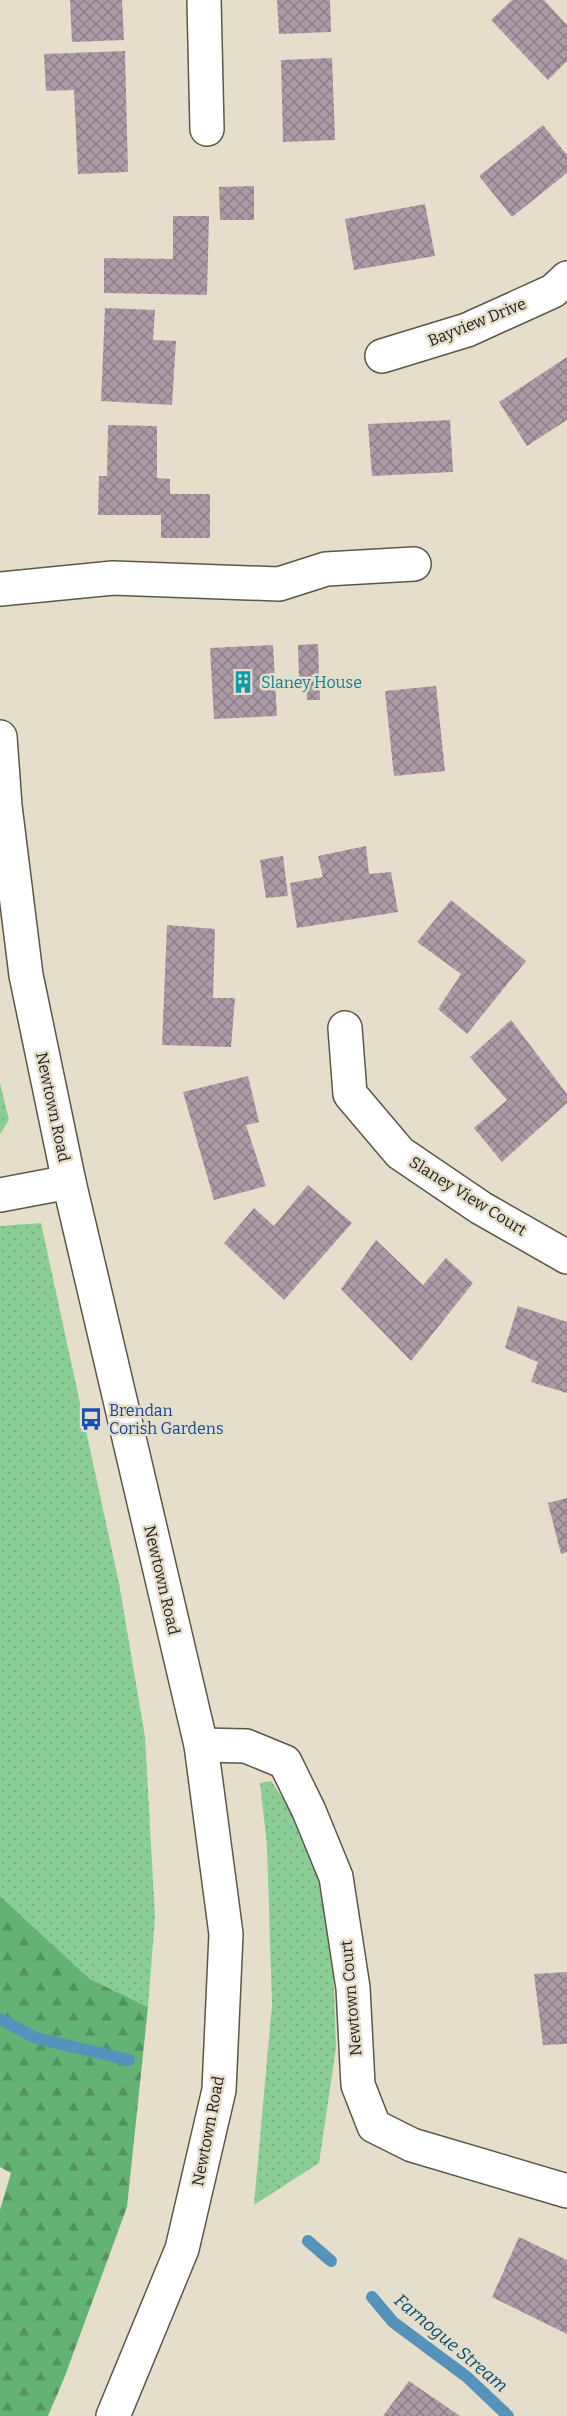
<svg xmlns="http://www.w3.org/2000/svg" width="567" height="2416" viewBox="0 0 567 2416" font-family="Bitter,serif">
<defs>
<pattern id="grass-dots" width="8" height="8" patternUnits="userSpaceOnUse" patternTransform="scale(1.5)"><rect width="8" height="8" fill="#8bcd96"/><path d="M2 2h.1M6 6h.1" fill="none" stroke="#78b081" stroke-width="1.8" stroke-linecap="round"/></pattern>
<pattern id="forest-firs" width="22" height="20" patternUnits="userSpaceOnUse" patternTransform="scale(1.5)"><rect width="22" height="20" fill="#65b374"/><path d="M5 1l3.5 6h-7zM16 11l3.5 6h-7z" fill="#53915e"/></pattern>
<pattern id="building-cross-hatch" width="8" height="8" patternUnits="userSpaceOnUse" patternTransform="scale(1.5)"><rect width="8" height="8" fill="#ac9ba6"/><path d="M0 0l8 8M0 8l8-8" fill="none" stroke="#8c7e86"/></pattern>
</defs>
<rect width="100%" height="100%" fill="#e5decb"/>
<!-- grass -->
<g fill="url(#grass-dots)">
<path d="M0,1083L9,1120L0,1134Z"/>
<path d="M41,1223L119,1583L145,1737L155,1917L148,2007L90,1979L0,1896V1226Z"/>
<path d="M271,1781L290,1809L316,1869L333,1963L336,2048L319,2163L254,2205L272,2005L267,1845L260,1783Z"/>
</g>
<!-- forest -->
<path fill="url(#forest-firs)" d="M0,1896L90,1979L148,2007L127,2207L65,2376L48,2416H0V2210L11,2173L0,2167Z"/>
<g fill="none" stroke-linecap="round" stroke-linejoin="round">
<!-- stream -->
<g stroke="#5593ba" stroke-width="12">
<path d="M0,2019L36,2038L129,2060"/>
<path d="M308,2241L331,2261"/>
<path d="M372,2297L393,2322L467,2377L508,2416"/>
</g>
</g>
<!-- building -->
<g fill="url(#building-cross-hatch)">
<path d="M70,0H122L124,40L72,42Z"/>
<path d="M277,0H330L331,32L279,34Z"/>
<path d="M512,0H544L567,25V61L548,80L491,20Z"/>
<path d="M125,51L128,172L78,174L74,90L46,91L44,54Z"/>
<path d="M332,58L335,140L283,142L281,60Z"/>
<path d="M543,125L567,155V173L512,217L479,176Z"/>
<path d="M254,186V220H220L219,187Z"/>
<path d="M425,204L435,256L354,270L345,219Z"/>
<path d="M173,216H209L207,295L104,293V258L173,259Z"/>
<path d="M105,308L155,310L153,340L176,341L172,405L101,401Z"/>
<path d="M567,357V420L527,446L499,402Z"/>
<path d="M450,420L453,472L372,476L368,424Z"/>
<path d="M108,425L157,426V478L170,479V494H210V538H161V515H98L99,476H107Z"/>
<path d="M318,644L320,700H307L306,680L299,681L298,645Z"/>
<path d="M273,645L277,716L214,719L210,648Z"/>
<path d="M436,686L445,771L394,776L385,691Z"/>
<path d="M366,846L369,874L391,872L398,912L297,928L290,883L323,877L318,856Z"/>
<path d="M283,856L288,896L266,898L260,860Z"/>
<path d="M451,900L526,961L467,1034L438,1009L461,974L417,942Z"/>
<path d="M167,925L215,929L213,998H235L231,1047L162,1045Z"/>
<path d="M511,1020L567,1094V1103L502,1162L474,1128L507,1100L470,1057Z"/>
<path d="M248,1076L259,1122L246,1125L266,1186L214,1200L183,1092Z"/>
<path d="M308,1185L352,1223L284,1300L224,1243L254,1208L274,1226Z"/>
<path d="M376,1240L423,1285L446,1258L473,1283L411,1361L341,1289Z"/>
<path d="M518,1306L567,1322V1393L531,1382L538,1362L505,1348Z"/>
<path d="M567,1498V1552L561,1554L548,1503Z"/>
<path d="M567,1972V2044L543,2045L534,1974Z"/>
<path d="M519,2237L567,2260V2334L492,2297Z"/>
<path d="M409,2381L460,2416H383Z"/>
</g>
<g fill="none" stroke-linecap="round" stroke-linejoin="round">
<!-- street casing -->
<g stroke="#5d5747" stroke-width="36">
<g id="street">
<path d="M204,0L207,129"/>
<path d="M382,356L467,330L553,291L567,278"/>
<path d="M0,589L113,578L279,584L326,569L414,564"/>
<path d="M345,1028L350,1094L400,1153L481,1208L567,1257"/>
<path d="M0,1195L69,1182"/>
<path d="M201,1745L246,1746L285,1762L309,1811L336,1877L353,1988L358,2085L374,2126L412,2145L567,2191"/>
</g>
</g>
<!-- secondary casing -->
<g stroke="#5d5747" stroke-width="36">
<path id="secondary" d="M0,737L5,806L26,975L69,1182L201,1745L226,1934L219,2090L182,2249L113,2416"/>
</g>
<!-- street -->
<use href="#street" stroke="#fff" stroke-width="33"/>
<!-- secondary -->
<use href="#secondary" stroke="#fff" stroke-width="33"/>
</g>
<!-- icons -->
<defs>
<g id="building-bare" transform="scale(1.8)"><path d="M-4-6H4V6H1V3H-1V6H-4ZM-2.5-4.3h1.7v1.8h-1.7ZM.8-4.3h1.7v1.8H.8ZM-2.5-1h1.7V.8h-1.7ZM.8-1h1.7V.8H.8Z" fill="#0f9aa8" stroke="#e5decb" stroke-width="2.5" paint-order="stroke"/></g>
<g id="bus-bare" transform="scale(1.8)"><path d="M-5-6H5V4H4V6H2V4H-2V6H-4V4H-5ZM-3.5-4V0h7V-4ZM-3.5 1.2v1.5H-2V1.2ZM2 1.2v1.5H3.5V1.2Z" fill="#1a4fb4" stroke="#e5decb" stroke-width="2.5" paint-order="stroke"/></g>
</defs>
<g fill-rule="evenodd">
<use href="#building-bare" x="243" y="682"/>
<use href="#bus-bare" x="91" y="1419"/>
</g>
<g text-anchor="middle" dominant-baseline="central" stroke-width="5" stroke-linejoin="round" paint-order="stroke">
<!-- street labels -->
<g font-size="16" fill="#25221b" stroke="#e5decb">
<text transform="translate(477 322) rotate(-22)">Bayview Drive</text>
<text transform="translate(53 1107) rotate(78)">Newtown Road</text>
<text transform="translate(468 1196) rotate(32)">Slaney View Court</text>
<text transform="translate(162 1580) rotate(77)">Newtown Road</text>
<text transform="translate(351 1998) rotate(-95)">Newtown Court</text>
<text transform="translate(208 2131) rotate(-79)">Newtown Road</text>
</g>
<!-- culture labels -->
<g font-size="16" fill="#0d838f" stroke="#e5decb" text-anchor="start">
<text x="261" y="682">Slaney House</text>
</g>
<!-- transit labels -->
<g font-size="16" fill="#164399" stroke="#e5decb" text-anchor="start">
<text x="109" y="1410">Brendan<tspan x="109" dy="18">Corish Gardens</tspan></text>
</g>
<!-- water labels -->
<g font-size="18" font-style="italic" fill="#044d73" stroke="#e5decb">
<text transform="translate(451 2343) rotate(40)">Farnogue Stream</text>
</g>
</g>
</svg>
